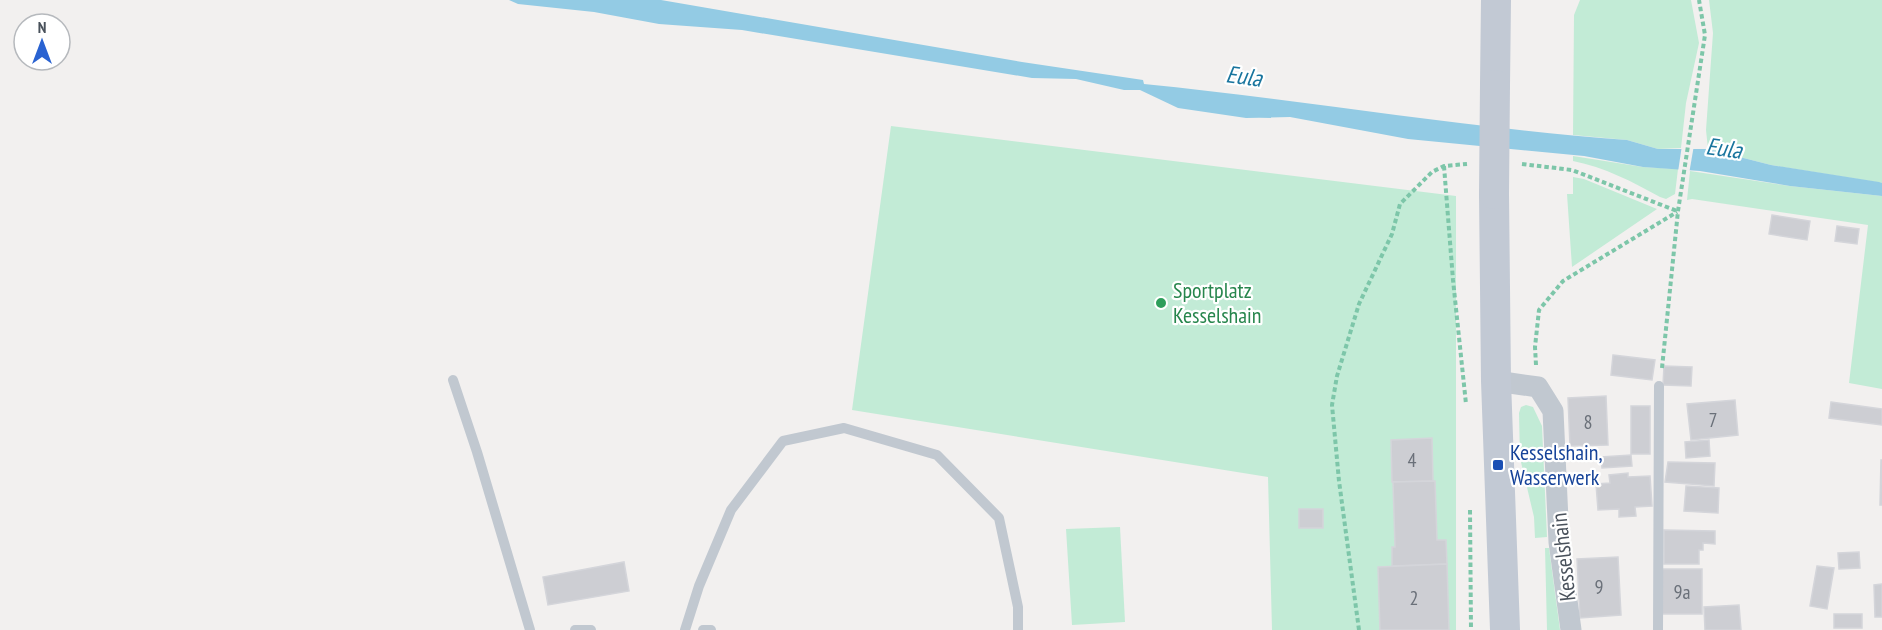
<svg xmlns="http://www.w3.org/2000/svg" width="1882" height="630" viewBox="0 0 1882 630" font-family="'PT Sans Narrow',sans-serif">
<rect width="100%" height="100%" fill="#f2f0ef"/>
<!-- green -->
<g fill="#c2ebd6">
<path d="M1580,0H1691L1699,43L1686,103L1681,148L1658,149L1627,140L1573,135L1574,15Z"/>
<path d="M1709,0H1882V183L1771,165L1708,149L1706,130L1713,33Z"/>
<path d="M891,126L1456,196V630H1272L1268,477L852,410Z"/>
<path d="M1573,156L1643,167L1678,169L1675,194L1666,199L1660,197C1633,182 1604,167 1573,161Z"/>
<path d="M1690,171L1790,186L1882,196V389L1849,383L1868,225L1692,199L1687,200Z"/>
<path d="M1573,177L1584,179L1657,209L1572,267L1567,194H1573Z"/>
<path d="M1526,405L1533,407L1542,426L1547,537L1535,538L1534,517L1520,458L1519,413L1521,407Z"/>
<path d="M1120,527L1125,622L1072,625L1066,529Z"/>
<path d="M1545,548H1549L1560,630H1547Z"/>
</g>
<!-- water -->
<path fill="#93cbe4" d="M509,0H661L1022,62L1143,80L1144,84C1305,100 1466,128 1627,140L1658,149H1708L1771,165L1879,182L1882,183V196L1790,186L1700,171L1643,167L1584,156L1408,139L1290,117L1246,118L1178,108L1140,90H1124L1076,79L1032,78L742,30L659,24L594,12L518,4Z"/>
<!-- pier -->
<path fill="#f2f0ef" d="M1682,145H1694L1689,174L1678,172Z"/>
<!-- building -->
<g fill="#cdced3" stroke="#d4d5da" stroke-width="1.5">
<path d="M1772,215L1810,221L1807,240L1769,234Z"/>
<path d="M1837,226L1859,229L1857,244L1835,241Z"/>
<path d="M1613,355L1655,360L1652,380L1611,375Z"/>
<path d="M1664,366L1692,367L1691,386L1663,385Z"/>
<path d="M1606,396L1608,445L1570,446L1568,398Z"/>
<path d="M1735,400L1738,435L1691,440L1687,404Z"/>
<path d="M1831,402L1882,409V425L1829,418Z"/>
<rect x="1631" y="406" width="19" height="48"/>
<path d="M1432,438L1433,481L1392,482L1391,440Z"/>
<path d="M1709,440L1710,456L1686,458L1685,442Z"/>
<path d="M1631,455L1632,466L1602,468L1601,457Z"/>
<path d="M1881,460H1882V505H1880Z"/>
<path d="M1668,462L1715,463L1714,486L1665,482Z"/>
<path d="M1628,473V477L1650,476L1652,506L1635,507L1636,516L1619,517V509L1598,510L1596,484L1610,483L1609,475Z"/>
<path d="M1435,481L1437,540H1446L1447,564L1392,566V547H1395L1393,482Z"/>
<path d="M1686,486L1719,488L1718,513L1684,511Z"/>
<rect x="1299" y="509" width="24" height="19"/>
<path d="M1664,530L1715,531V544L1703,543V550H1699V564H1664Z"/>
<path d="M1859,552L1860,568L1839,569L1838,553Z"/>
<path d="M1618,557L1621,615L1580,618L1577,559Z"/>
<path d="M624,562L629,591L548,605L543,577Z"/>
<path d="M1447,564L1449,630H1380L1378,567Z"/>
<path d="M1817,566L1834,568L1827,609L1810,606Z"/>
<rect x="1661" y="569" width="41" height="45"/>
<path d="M1882,584V617H1875L1874,585Z"/>
<path d="M1739,605L1741,630H1705L1704,607Z"/>
<rect x="1834" y="614" width="28" height="14"/>
</g>
<g fill="none" stroke-linecap="round" stroke-linejoin="round">
<!-- path -->
<g stroke="#7dc6a9" stroke-width="4" stroke-dasharray="4.5 3" stroke-linecap="butt">
<path d="M1522,164L1572,170L1677,211"/>
<path d="M1444,166L1453,280L1466,404"/>
<path d="M1536,365L1535,347L1539,310L1563,281L1677,212"/>
<path d="M1662,368L1678,211L1705,35L1699,0"/>
<path d="M1470,510L1471,630"/>
<path d="M1359,630L1339,481L1332,405L1337,376L1359,304L1392,234L1400,204L1432,172L1444,166L1467,164"/>
</g>
<!-- service -->
<g stroke="#c1c8d0" stroke-width="10">
<path d="M453,380L477,452L530,630"/>
<path d="M575,630H591"/>
<path d="M685,630L699,586L731,510L783,441L844,428L937,455L999,518L1018,607V630"/>
<path d="M703,630H711"/>
<path d="M1658,630L1659,386"/>
</g>
<!-- minor -->
<path stroke="#c1c8d0" stroke-width="21" d="M1496,381L1538,387L1553,411L1559,542L1571,630"/>
<!-- secondary -->
<g stroke="#c2c9d4" stroke-width="30">
<path d="M1495,85L1496,0"/>
<path d="M1494,194L1496,381L1505,630"/>
</g>
<!-- secondary-bridge -->
<path stroke="#c2c9d4" stroke-width="30" d="M1494,194L1495,85"/>
</g>
<!-- markers -->
<circle fill="#2e9e5b" stroke="#fff" stroke-width="2" cx="1161" cy="303" r="6"/>
<rect fill="#1a4fb4" stroke="#fff" stroke-width="2" x="1492" y="459" width="12" height="12" rx="3"/>
<g text-anchor="middle" dominant-baseline="central" stroke-width="4.5" stroke-linejoin="round" paint-order="stroke">
<!-- number labels -->
<g font-size="20" fill="#6a7079">
<text x="1713" y="420">7</text>
<text x="1588" y="422">8</text>
<text x="1412" y="460">4</text>
<text x="1599" y="587">9</text>
<text x="1682" y="592">9a</text>
<text x="1414" y="598">2</text>
</g>
<!-- leisure labels -->
<g font-size="22" fill="#27864d" stroke="#fff" text-anchor="start">
<text x="1173" y="290">Sportplatz<tspan x="1173" dy="25">Kesselshain</tspan></text>
</g>
<!-- transit labels -->
<g font-size="22" fill="#164399" stroke="#fff" text-anchor="start">
<text x="1510" y="452">Kesselshain,<tspan x="1510" dy="25">Wasserwerk</tspan></text>
</g>
<!-- street labels -->
<g font-size="22" fill="#49515b" stroke="#fff">
<text transform="translate(1563 557) rotate(-96)">Kesselshain</text>
</g>
<!-- water labels -->
<g font-size="24" font-style="italic" fill="#19759e" stroke="#fff">
<text transform="translate(1244 76) rotate(8)">Eula</text>
<text transform="translate(1724 148) rotate(8)">Eula</text>
</g>
</g>
<!-- north arrow -->
<g transform="translate(42 42)"><circle r="28" fill="#ffffff" stroke="#b6b9bd" stroke-width="1.5"/>
<path d="M0-4.5L10 22L0 15L-10 22Z" fill="#2962d1"/>
<text y="-9" font-size="16" font-weight="bold" text-anchor="middle" fill="#49515b">N</text>
</g>
</svg>
